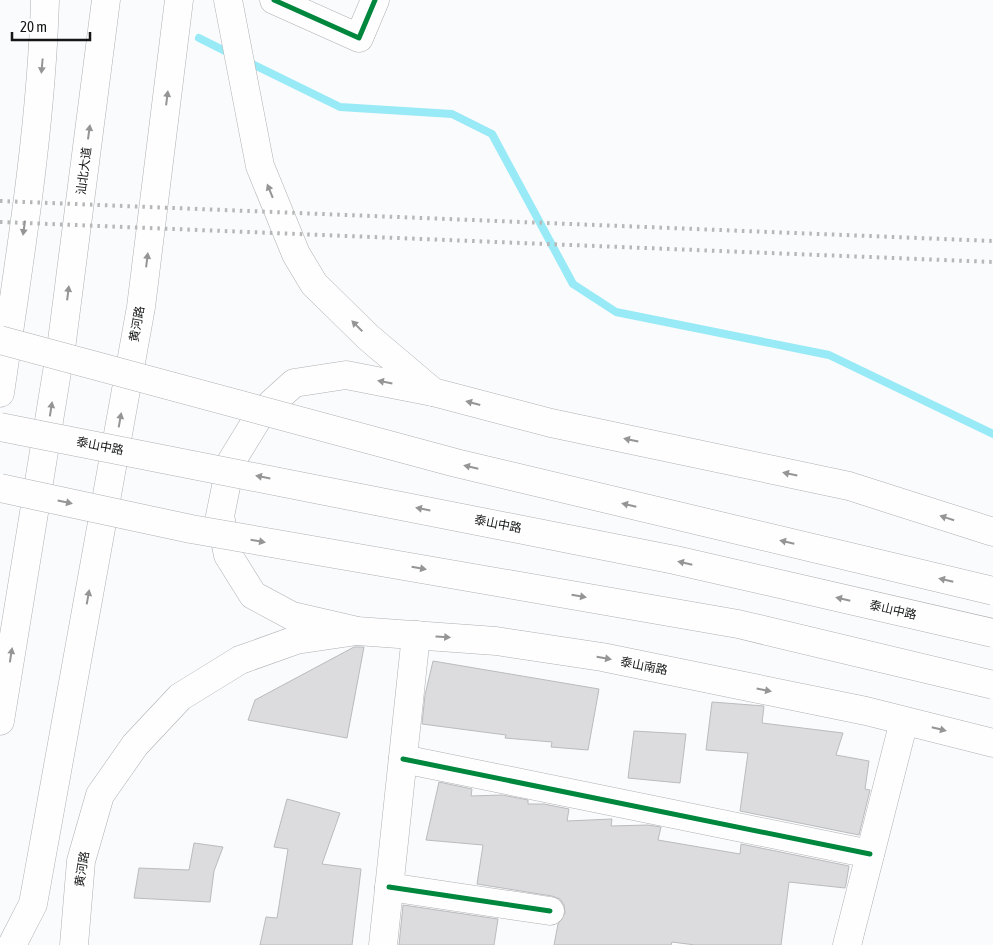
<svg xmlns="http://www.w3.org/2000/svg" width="993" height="945" viewBox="0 0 993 945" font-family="'Asap Condensed','Noto Sans SC',sans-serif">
<rect width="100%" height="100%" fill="#fafbfd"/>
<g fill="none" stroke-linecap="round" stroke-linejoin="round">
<!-- stream -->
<g stroke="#97eaf6" stroke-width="8">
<path d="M199,38L231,54"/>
<path d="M246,61L340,107L452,114L492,134L573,284L616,312L829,355L993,434"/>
</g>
</g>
<!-- building -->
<g fill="#dcdcde" stroke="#babbbc">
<path d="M354,647H364L347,738L248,720L255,700Z"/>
<path d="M433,661L599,689L588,750L551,747L552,742L505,738L506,735L422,724L425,695Z"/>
<path d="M712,702L764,706L762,723L843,733L836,755L869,761L865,789L870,790L859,835L740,811L748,753L706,750Z"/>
<path d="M634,731L686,734L680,783L628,778Z"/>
<path d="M439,782L472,789L471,796L502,795L528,800V804H544L569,809L567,821L612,819L611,826L648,825L661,827L658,840L740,854L741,844L849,866L846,884L845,888L789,882L781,945H695L672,942L671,945H554L558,924L565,913L564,905L560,899L552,896L477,884L483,845L426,840Z"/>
<path d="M287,799L340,813L322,864L361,869L352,945H260L266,917L277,918L288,849L274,847Z"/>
<path d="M194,843L223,847L214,871L210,902L134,898L139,868L189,870Z"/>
<path d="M403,905L498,919L494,945H399Z"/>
</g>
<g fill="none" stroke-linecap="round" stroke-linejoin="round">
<!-- minor casing -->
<g stroke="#afb0b2" stroke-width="29">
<g id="minor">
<path d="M274,0L359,38L375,0"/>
<path d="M403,759L870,854"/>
<path d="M389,887L550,911"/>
<path d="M383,945L416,635"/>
<path d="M847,945L904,721"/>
</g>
</g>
<!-- major casing -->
<g stroke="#afb0b2" stroke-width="29">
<g id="major">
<path d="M228,0L260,166L296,254L314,284L368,337L433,392"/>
<path d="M12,945L33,904L141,307L179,0"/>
<path d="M74,945L81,861L100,795L135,745L180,697L240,660L296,640L357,631"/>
</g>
</g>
<!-- highway casing -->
<g stroke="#afb0b2" stroke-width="29">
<g id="highway">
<path d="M0,393C19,262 41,132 45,0"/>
<path d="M993,532L849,486L551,423L433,392L346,375L294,383L261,413L231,462L220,516L228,555L253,595L292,616L357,631L496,641L602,657L866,711L993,743"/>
<path d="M0,721L62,341L106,0"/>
</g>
</g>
<!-- minor -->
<use href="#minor" stroke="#fefeff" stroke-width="28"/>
<!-- major -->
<use href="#major" stroke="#fefeff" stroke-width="28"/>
<!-- highway -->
<use href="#highway" stroke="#fefeff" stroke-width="28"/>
<!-- rail -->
<g stroke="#b6b7b7" stroke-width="4" stroke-dasharray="2.5 5" stroke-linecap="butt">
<path d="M0,201L993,241"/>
<path d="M0,222L993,262"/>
</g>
<!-- major-bridge casing -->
<g stroke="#afb0b2" stroke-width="29" stroke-linecap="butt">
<path id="major-bridge" d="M0,340L456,463L993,591"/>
</g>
<!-- highway-bridge casing -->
<g stroke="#afb0b2" stroke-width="29" stroke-linecap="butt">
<g id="highway-bridge">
<path d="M0,427L675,560L993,633"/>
<path d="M0,488L191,529L738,624L993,685"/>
</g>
</g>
<!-- major-bridge -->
<use href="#major-bridge" stroke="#fefeff" stroke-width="28"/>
<!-- highway-bridge -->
<use href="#highway-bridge" stroke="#fefeff" stroke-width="28"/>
<!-- cycleway casing -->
<g stroke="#fff" stroke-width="8">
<g id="cycleway">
<path d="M274,0L359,38L375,0"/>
<path d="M403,759L870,854"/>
<path d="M389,887L550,911"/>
</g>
</g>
<!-- cycleway -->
<use href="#cycleway" stroke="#00873e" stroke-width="5"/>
</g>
<!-- one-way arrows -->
<defs><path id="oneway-solid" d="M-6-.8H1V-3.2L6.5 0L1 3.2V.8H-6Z" transform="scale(1.25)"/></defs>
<g fill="#959596">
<use href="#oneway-solid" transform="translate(42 66) rotate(95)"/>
<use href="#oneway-solid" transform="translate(167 98) rotate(-83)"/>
<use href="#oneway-solid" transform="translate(89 132) rotate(-82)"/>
<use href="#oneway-solid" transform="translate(270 191) rotate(-112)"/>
<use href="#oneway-solid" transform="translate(24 228) rotate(98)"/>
<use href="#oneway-solid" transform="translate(147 260) rotate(-83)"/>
<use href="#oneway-solid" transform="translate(68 293) rotate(-83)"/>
<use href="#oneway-solid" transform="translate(357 326) rotate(-135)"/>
<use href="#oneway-solid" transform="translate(385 382) rotate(-169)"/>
<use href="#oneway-solid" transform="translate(473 403) rotate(-165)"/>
<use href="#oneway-solid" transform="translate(51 409) rotate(-81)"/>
<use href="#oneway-solid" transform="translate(120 420) rotate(-80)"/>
<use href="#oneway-solid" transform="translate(631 440) rotate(-168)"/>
<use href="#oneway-solid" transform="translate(471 467) rotate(-167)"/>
<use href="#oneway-solid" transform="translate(790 474) rotate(-168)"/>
<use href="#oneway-solid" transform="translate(263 477) rotate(-169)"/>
<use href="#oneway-solid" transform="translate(65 502) rotate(12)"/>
<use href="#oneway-solid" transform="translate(629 505) rotate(-167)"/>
<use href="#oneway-solid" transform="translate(423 509) rotate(-169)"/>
<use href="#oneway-solid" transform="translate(947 518) rotate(-162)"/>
<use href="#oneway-solid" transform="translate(258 541) rotate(10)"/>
<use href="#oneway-solid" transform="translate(787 542) rotate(-167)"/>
<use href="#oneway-solid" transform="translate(685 563) rotate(-167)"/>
<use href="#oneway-solid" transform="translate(419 568) rotate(10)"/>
<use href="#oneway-solid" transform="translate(946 580) rotate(-167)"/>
<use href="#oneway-solid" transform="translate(579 596) rotate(10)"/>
<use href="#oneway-solid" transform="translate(88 597) rotate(-80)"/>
<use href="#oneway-solid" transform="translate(843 599) rotate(-167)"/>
<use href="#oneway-solid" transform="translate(443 637) rotate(4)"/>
<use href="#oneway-solid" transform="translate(11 655) rotate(-81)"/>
<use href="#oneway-solid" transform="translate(604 658) rotate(10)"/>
<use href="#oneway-solid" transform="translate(764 690) rotate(11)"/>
<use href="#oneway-solid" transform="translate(939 729) rotate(14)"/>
</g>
<g text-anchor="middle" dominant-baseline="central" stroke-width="4.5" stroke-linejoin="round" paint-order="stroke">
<!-- street labels -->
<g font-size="12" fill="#141516" stroke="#fff">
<text transform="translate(84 171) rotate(-83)">汕北大道</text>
<text transform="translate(137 324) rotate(-80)">黄河路</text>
<text transform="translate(100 446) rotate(11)">泰山中路</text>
<text transform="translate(498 524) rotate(11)">泰山中路</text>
<text transform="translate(893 610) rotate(13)">泰山中路</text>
<text transform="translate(644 666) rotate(11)">泰山南路</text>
<text transform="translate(82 869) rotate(-81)">黄河路</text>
</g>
</g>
<!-- scale -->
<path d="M12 32v8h78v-8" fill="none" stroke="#141516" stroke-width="2.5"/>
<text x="20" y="32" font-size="15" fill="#141516" stroke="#ffffff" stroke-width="4" paint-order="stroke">20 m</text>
</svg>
